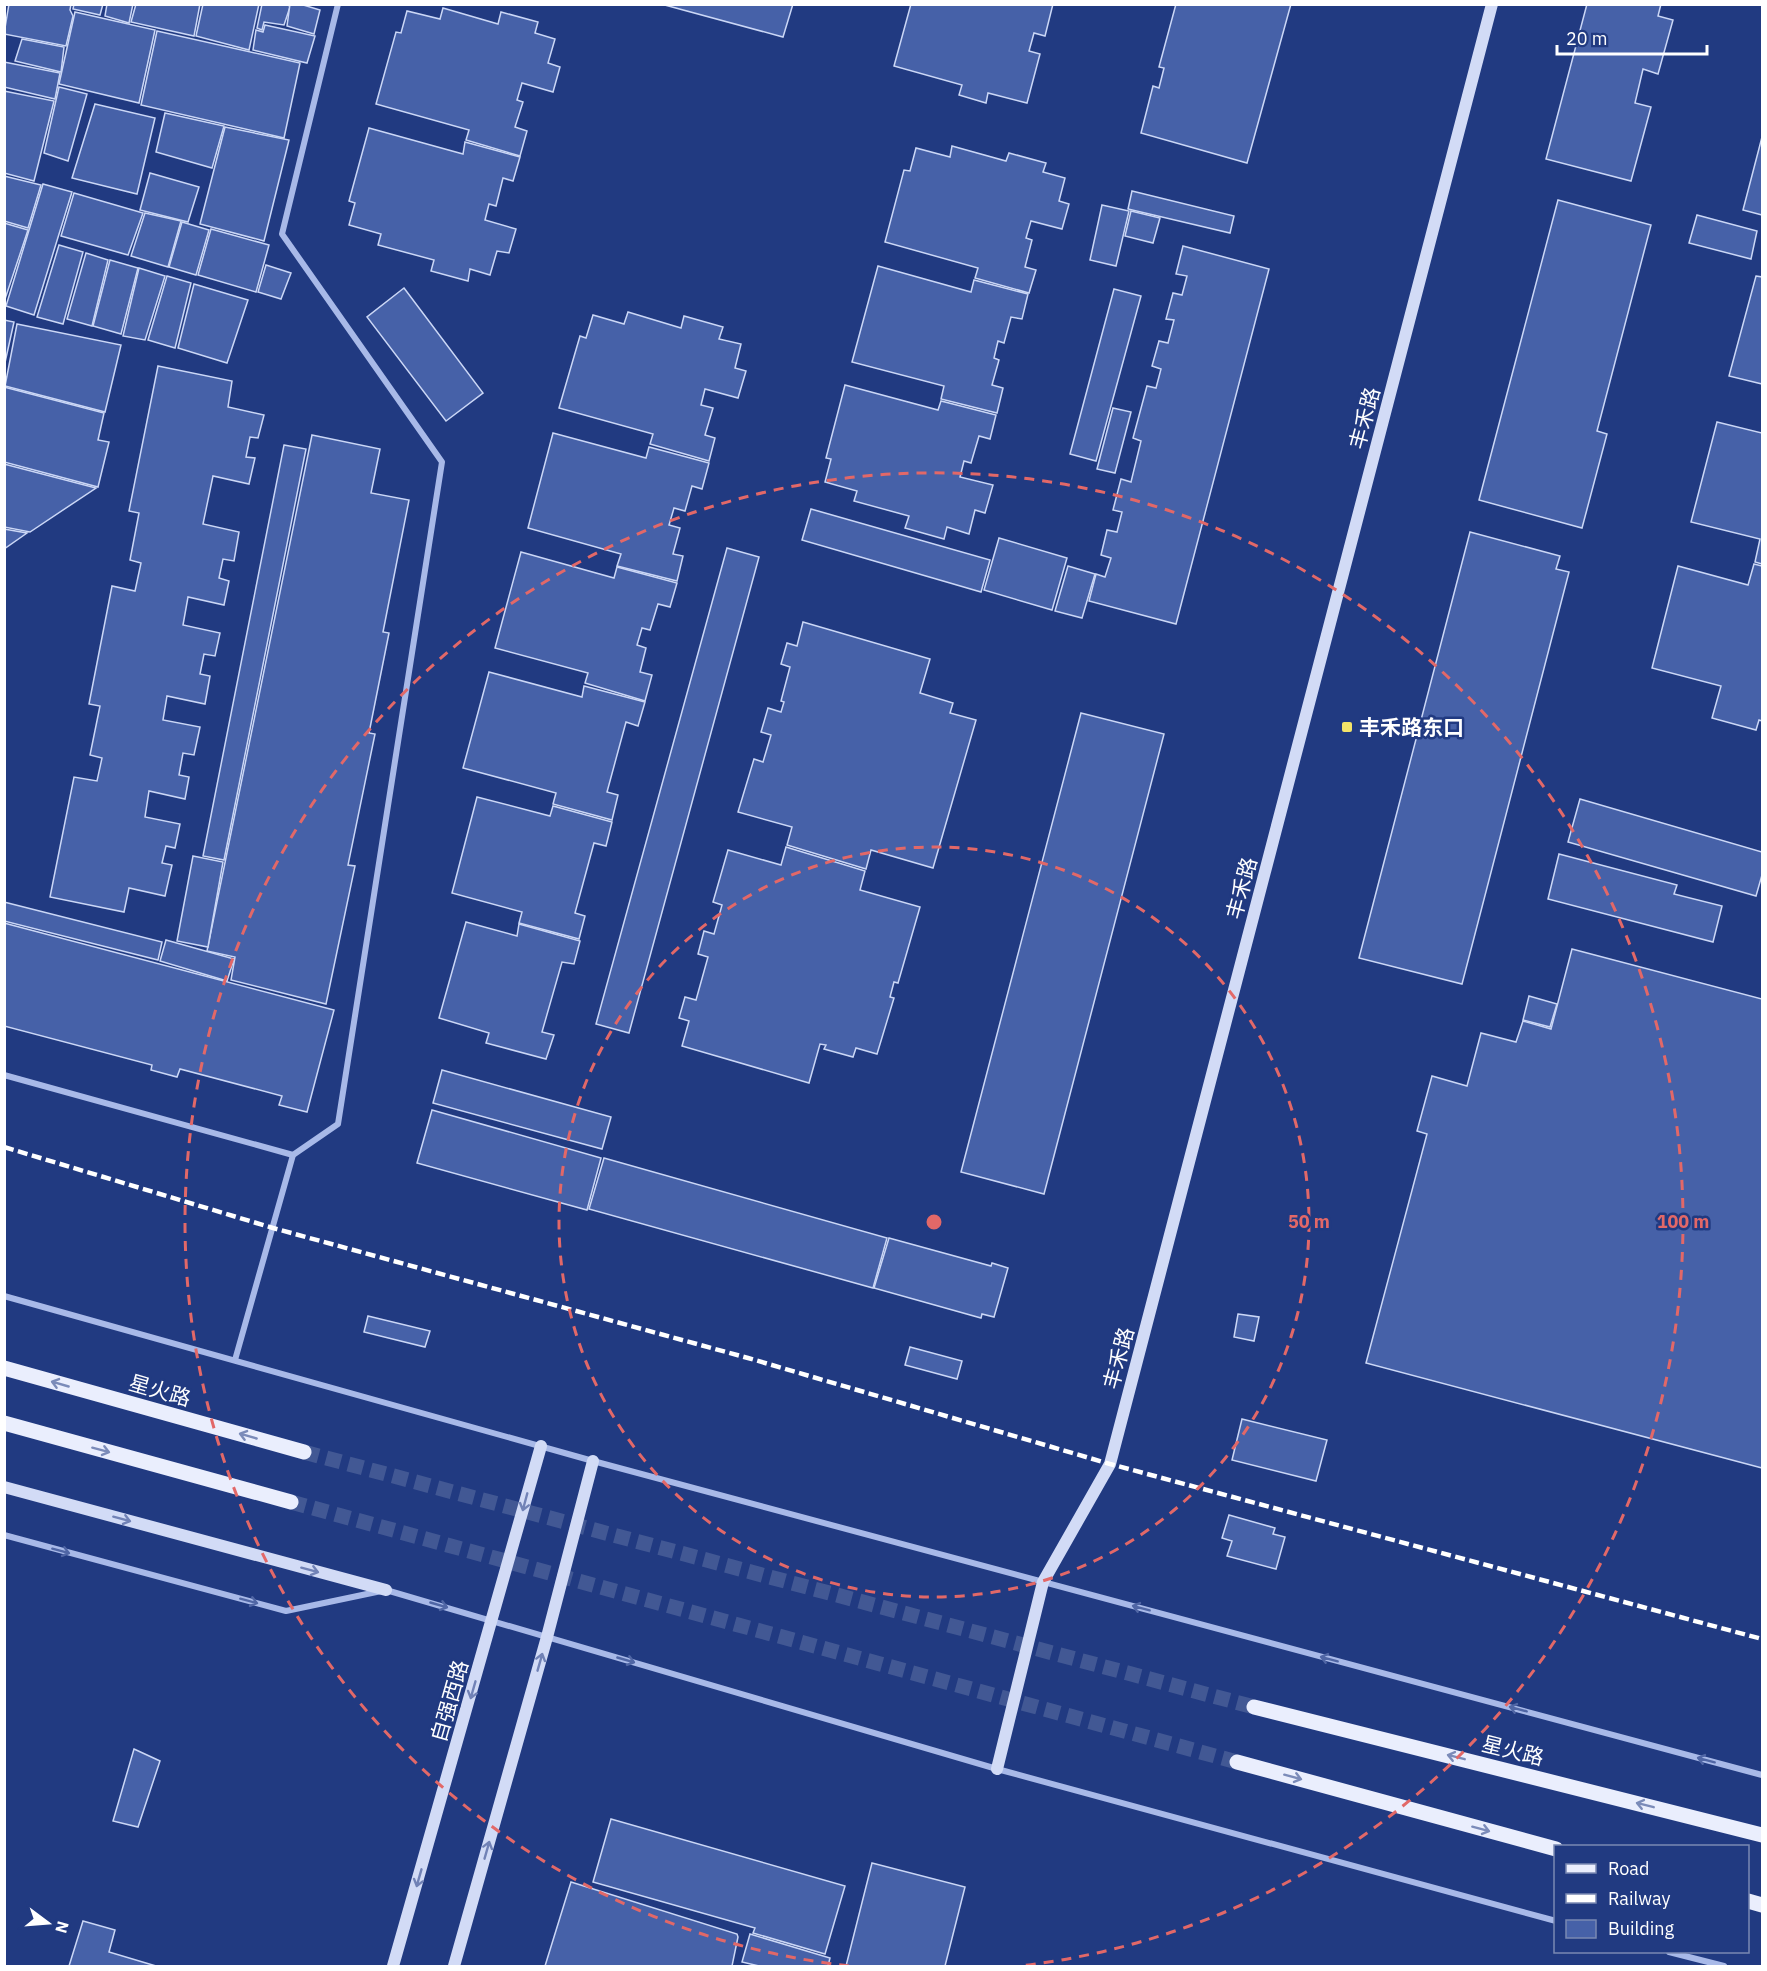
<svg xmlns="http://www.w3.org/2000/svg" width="1767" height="1971" viewBox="0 0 1767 1971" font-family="'IBM Plex Sans','Noto Sans SC',sans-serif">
<rect width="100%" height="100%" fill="#213a81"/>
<!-- building -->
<g fill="#4661a8" stroke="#cbd7f6" stroke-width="1.5">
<path d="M9,4H71L70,10L73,16L66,46L4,34Z"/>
<path d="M74,4H103L100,15L73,9Z"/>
<path d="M107,4H133L129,23L105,16Z"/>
<path d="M136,4H200L194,36L131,22Z"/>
<path d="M203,4H259L249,50L196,36Z"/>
<path d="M262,4H288L290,7L284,25L264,22L262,30L257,28Z"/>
<path d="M290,4H300L320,10L314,34L287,26Z"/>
<path d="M661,4H793L783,37Z"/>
<path d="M911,4H1053L1045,36L1034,33L1029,51L1040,54L1027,103L988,93L986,103L959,95L962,85L894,66Z"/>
<path d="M1176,4H1291L1247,163L1141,133L1153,86L1159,88L1164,68L1159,67Z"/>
<path d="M1587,4H1661L1658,16L1673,20L1658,74L1643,69L1635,103L1651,107L1631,181L1546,159Z"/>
<path d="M443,8L498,24L501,12L538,22L535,33L555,39L548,63L560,67L553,92L522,83L517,100L523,102L515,127L527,131L520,156L466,140L469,130L376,104L396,32L401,33L407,11L440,19Z"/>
<path d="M75,12L155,30L139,103L59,84Z"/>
<path d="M265,25L315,36L307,63L253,50L256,30L263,32Z"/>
<path d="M157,31L300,63L284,138L141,105Z"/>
<path d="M22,39L64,47L61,72L15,61Z"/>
<path d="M4,62L60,73L55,99L4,87Z"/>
<path d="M59,87L87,94L68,161L44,153Z"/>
<path d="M4,91L54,101L34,181L4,173Z"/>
<path d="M95,104L155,118L137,194L72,178Z"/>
<path d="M165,113L224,126L212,168L156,152Z"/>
<path d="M225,127L289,140L264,241L200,224Z"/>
<path d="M369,128L463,154L465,142L520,157L513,181L503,178L496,206L489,204L485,220L516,229L509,253L497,251L490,275L470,269L468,281L431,271L434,260L378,245L381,234L349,225L355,203L349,201Z"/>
<path d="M1762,137V215L1743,210Z"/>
<path d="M952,146L1006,161L1009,153L1046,163L1043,172L1065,178L1059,201L1069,204L1062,229L1031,221L1026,238L1032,240L1025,267L1036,270L1029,293L975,278L978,268L885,242L904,170L910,171L916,148L950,157Z"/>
<path d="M150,173L199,187L188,222L140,210Z"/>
<path d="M4,176L41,185L28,228L4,221Z"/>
<path d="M43,184L72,192L34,315L6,306Z"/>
<path d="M1132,191L1234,216L1230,233L1128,209Z"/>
<path d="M74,193L143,213L128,255L61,236Z"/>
<path d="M1558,200L1651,225L1597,431L1607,434L1582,528L1479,500Z"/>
<path d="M1102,205L1129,211L1116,266L1090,260Z"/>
<path d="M1131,211L1160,218L1153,243L1125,236Z"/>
<path d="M145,213L181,221L168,267L131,256Z"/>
<path d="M1697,215L1757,231L1751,259L1689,243Z"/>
<path d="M182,222L209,230L196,275L169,267Z"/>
<path d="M4,223L28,230L4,302Z"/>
<path d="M211,229L269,245L256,292L198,275Z"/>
<path d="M59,245L83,252L63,324L37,317Z"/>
<path d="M1183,246L1269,269L1176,624L1089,601L1096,574L1105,577L1111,558L1101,555L1107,530L1117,532L1122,512L1113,510L1121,479L1131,482L1141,441L1133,438L1147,386L1156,388L1161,369L1152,366L1159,341L1168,343L1174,320L1166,319L1173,293L1182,295L1187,276L1176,274Z"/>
<path d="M86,253L108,260L92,326L67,319Z"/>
<path d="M110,260L138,268L121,334L93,326Z"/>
<path d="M266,265L291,273L281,299L258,292Z"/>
<path d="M878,266L971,292L974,280L1028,294L1022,319L1011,317L1004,343L998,341L994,358L999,360L992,385L1003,388L997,413L941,399L944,386L852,362Z"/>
<path d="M139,268L165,276L145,340L123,336Z"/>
<path d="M167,276L191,283L175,348L148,340Z"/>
<path d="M1756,276L1762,277V384L1729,376Z"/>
<path d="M194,284L248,300L227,363L178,348Z"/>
<path d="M404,288L483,393L446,421L367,317Z"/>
<path d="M1114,289L1141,296L1096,461L1070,454Z"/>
<path d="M628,312L681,328L684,316L723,327L719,339L741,344L735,368L746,371L738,398L705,389L701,405L713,408L705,435L715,438L709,461L650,444L653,434L559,408L580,336L586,338L593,315L624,324Z"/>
<path d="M4,320L14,322L4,367Z"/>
<path d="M17,324L121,345L105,412L5,386Z"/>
<path d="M158,366L232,381L228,407L264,415L258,438L250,437L246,457L255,458L249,484L213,476L203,524L239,532L234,561L223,559L219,578L229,581L224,605L188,597L183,625L220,633L215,656L204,654L200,674L210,676L205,704L167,696L163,720L200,727L194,755L183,753L179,775L189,777L185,799L149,791L145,817L180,824L175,848L166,846L162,863L172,865L165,896L129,888L124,912L50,897L74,777L97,781L102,758L90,755L100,706L89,704L112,586L135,591L141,563L130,560L139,513L129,511Z"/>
<path d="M845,385L938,410L941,401L996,415L990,439L979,436L971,463L964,461L960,477L993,485L985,513L975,510L969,534L947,527L944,539L905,528L909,516L854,501L857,491L825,482L831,459L826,458Z"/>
<path d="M4,387L104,413L98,440L109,442L98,487L4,462Z"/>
<path d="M1113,408L1131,412L1115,473L1097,469Z"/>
<path d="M1717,422L1762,433V564L1755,562L1760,539L1691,522Z"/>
<path d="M553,433L646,458L649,447L709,463L702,489L692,486L685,511L674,508L669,525L680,528L673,554L683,556L677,581L617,566L621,554L528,528Z"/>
<path d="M312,435L380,449L371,493L409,500L383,632L389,633L369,733L375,734L348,865L355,866L326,1004L231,980L235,957L207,951Z"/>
<path d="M284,445L306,449L224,860L203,856Z"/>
<path d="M4,464L96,488L30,532L4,527Z"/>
<path d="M811,509L990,560L981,592L802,540Z"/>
<path d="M4,529L27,533L4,549Z"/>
<path d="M1470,532L1560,556L1556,569L1569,572L1462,984L1359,958Z"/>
<path d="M999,538L1067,558L1052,610L984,590Z"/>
<path d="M727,548L759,557L629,1033L596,1024Z"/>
<path d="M521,552L614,578L617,567L677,583L670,607L658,604L650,630L642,628L637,645L646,648L640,672L652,675L645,701L585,683L588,673L495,648Z"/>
<path d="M1754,564L1762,566V721L1759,720L1756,730L1712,718L1721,686L1652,668L1678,566L1748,585Z"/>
<path d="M1068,566L1095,574L1082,618L1055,611Z"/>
<path d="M803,622L930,659L920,693L953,703L950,713L976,720L933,868L871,850L866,869L787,845L792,827L738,812L754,759L763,762L771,735L761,732L768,708L781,712L784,702L781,701L790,667L781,664L787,643L797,646Z"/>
<path d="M489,672L582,697L584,686L645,702L638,726L626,722L607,792L618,795L612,820L553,804L556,793L463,768Z"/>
<path d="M1081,713L1164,734L1044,1194L961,1172Z"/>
<path d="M477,797L550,816L553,806L612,822L606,846L594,843L575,913L585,916L579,939L519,923L522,912L452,893Z"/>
<path d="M1580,799L1762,852V875L1756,896L1568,842Z"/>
<path d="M786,847L865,871L860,890L920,907L898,983L894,982L890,997L894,998L877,1054L856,1048L853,1057L824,1049L826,1045L820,1044L809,1083L682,1046L689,1021L679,1018L685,997L696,1000L708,957L698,954L704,931L714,934L722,905L713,902L728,850L781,865Z"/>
<path d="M1559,854L1677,885L1674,894L1722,906L1713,942L1548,899Z"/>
<path d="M193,856L223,862L208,947L177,941Z"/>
<path d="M4,902L162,942L158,960L4,921Z"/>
<path d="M466,922L517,936L519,924L580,941L574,964L562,962L542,1032L554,1035L546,1059L486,1043L489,1033L439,1018Z"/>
<path d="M4,923L334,1010L307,1112L279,1105L282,1096L180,1069L177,1077L151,1070L152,1065L4,1026Z"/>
<path d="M166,940L234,959L227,981L160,961Z"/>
<path d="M1572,949L1762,999V1468L1366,1363L1427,1134L1417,1131L1432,1076L1467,1086L1481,1033L1516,1042L1523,1021L1551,1029Z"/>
<path d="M1529,996L1557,1004L1550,1027L1523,1020Z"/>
<path d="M442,1070L611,1117L602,1149L433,1103Z"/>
<path d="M432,1110L601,1158L587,1210L417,1163Z"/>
<path d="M604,1158L887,1238L873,1288L589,1209Z"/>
<path d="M889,1238L991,1266L992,1263L1008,1268L994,1317L982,1314L981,1318L874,1288Z"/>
<path d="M1238,1314L1259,1317L1254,1341L1234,1337Z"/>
<path d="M368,1316L430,1331L425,1347L364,1332Z"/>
<path d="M910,1347L962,1361L957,1379L905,1365Z"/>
<path d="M1242,1419L1327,1440L1316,1481L1232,1460Z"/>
<path d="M1229,1515L1275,1528L1273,1534L1285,1537L1276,1569L1227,1556L1232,1541L1222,1538Z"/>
<path d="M134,1749L160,1761L138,1827L113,1821Z"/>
<path d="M611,1819L845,1886L825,1954L753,1933L755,1928L593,1882Z"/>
<path d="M872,1863L965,1887L945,1966H846Z"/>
<path d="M571,1882L737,1934L738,1937L732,1966H545Z"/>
<path d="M83,1921L115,1930L109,1952L156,1966H69Z"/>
<path d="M750,1934L830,1958L828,1966H759L742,1962Z"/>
</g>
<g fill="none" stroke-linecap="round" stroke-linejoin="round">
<!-- primary-tunnel -->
<g stroke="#425894" stroke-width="15" stroke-dasharray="15 8" stroke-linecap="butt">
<path d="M304,1452L1254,1707"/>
<path d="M291,1502L1237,1762"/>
</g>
<!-- street -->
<g stroke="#a8b9e8" stroke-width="6">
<path d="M4,1075L293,1155"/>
<path d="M4,1296L593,1461L1762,1775"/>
<path d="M235,1360L293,1155L338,1124L442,462L282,234L338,4"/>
<path d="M4,1535L286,1611L386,1590L997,1769L1556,1921"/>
<path d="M1669,1952L1724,1966"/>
</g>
<!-- secondary -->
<g stroke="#d2dbf6" stroke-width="12">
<path d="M4,1487L386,1590"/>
<path d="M997,1769L1043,1582L1110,1464L1492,4"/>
<path d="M393,1966L541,1446"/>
<path d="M454,1966L547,1637L593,1461"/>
</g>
<!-- primary -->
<g stroke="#eaeefd" stroke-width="15">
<path d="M4,1368L304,1452"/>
<path d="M4,1423L291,1502"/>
<path d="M1254,1707L1762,1835"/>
<path d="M1237,1762L1556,1849"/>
<path d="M1748,1901L1762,1905"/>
</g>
<!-- rail -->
<path stroke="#fff" stroke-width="4.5" stroke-dasharray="10 4.5" stroke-linecap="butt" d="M4,1147L273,1228L748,1358L1110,1464L1762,1639"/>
</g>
<!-- one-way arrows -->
<defs><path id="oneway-shaft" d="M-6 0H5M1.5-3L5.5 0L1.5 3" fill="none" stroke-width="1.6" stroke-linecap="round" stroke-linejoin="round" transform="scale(1.5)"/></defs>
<g stroke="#7b8bb9">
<use href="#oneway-shaft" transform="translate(60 1384) rotate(-164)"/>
<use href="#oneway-shaft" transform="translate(248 1436) rotate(-164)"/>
<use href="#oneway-shaft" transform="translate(101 1450) rotate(15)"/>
<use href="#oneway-shaft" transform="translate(1456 1757) rotate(-166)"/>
<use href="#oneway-shaft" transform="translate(1293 1777) rotate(15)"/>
<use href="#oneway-shaft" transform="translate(1645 1805) rotate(-166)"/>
<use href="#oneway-shaft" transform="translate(1481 1829) rotate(15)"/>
</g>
<g stroke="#7182b6">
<use href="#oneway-shaft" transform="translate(525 1502) rotate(105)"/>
<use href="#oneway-shaft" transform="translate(122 1519) rotate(15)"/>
<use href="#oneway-shaft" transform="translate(310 1570) rotate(15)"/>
<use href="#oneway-shaft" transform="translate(540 1662) rotate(-74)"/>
<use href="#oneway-shaft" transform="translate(473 1690) rotate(106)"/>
<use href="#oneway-shaft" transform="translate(487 1850) rotate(-74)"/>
<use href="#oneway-shaft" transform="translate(419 1878) rotate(106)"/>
</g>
<g stroke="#5066a5">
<use href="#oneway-shaft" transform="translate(61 1551) rotate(15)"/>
<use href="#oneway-shaft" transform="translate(249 1601) rotate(15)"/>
<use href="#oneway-shaft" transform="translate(439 1605) rotate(16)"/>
<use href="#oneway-shaft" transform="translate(1141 1608) rotate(-165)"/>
<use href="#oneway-shaft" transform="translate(1329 1659) rotate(-165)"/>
<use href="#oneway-shaft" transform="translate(626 1660) rotate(16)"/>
<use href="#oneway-shaft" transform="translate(1518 1709) rotate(-165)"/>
<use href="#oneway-shaft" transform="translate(1706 1760) rotate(-165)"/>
</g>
<!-- distance rings -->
<g fill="none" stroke="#e26868" stroke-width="3" stroke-dasharray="10 8">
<circle cx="934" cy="1222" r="375"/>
<path d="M849 1966A749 749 0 1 1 1019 1966"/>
</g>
<!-- markers -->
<rect fill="#f4e469" stroke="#213a81" stroke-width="2" x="1341" y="721" width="12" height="12" rx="3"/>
<g text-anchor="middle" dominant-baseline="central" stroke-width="5" stroke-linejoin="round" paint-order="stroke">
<!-- street labels -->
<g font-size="21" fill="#fff" stroke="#213a81">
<text transform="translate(1364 418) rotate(-75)">丰禾路</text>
<text transform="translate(1241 888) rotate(-75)">丰禾路</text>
<text transform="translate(1118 1358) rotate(-75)">丰禾路</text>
<text transform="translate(160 1390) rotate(16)">星火路</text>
<text transform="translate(449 1701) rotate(-74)">自强西路</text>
<text transform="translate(1513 1750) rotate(14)">星火路</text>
</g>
<!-- poi labels -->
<g font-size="21" font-weight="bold" fill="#fff" stroke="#213a81" text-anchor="start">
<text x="1359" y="727">丰禾路东口</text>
</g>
</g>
<circle cx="934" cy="1222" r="9" fill="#e26868" stroke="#213a81" stroke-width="3"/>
<g font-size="18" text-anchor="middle" font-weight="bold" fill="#e26868" stroke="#213a81" stroke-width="5" stroke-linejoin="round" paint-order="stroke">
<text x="1309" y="1228">50 m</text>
<text x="1683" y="1228">100 m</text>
</g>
<!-- border -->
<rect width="1767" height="1971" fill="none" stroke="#ffffff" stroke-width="12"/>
<!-- legend -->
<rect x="1554" y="1845" width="195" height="108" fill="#213a81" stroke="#7a89b3" stroke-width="1.5"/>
<rect x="1566" y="1864" width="30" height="9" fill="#eaeefd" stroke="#7a89b3" stroke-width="1.5"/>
<text x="1608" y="1875" font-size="18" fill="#ffffff">Road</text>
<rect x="1566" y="1894" width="30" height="9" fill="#ffffff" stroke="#7a89b3" stroke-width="1.5"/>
<text x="1608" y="1905" font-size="18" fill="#ffffff">Railway</text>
<rect x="1566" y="1920" width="30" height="18" fill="#4661a8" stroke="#7a89b3" stroke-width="1.5"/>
<text x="1608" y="1935" font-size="18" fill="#ffffff">Building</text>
<!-- north arrow -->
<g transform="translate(48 1923) rotate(106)" stroke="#213a81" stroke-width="4.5" paint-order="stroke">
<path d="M0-4.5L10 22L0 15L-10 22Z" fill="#ffffff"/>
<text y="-9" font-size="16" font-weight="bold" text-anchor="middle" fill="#ffffff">N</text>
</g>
<!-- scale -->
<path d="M1557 45v9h150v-9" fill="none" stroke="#ffffff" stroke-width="3"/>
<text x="1566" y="45" font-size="18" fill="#ffffff" stroke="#213a81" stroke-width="4.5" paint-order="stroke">20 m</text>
</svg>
